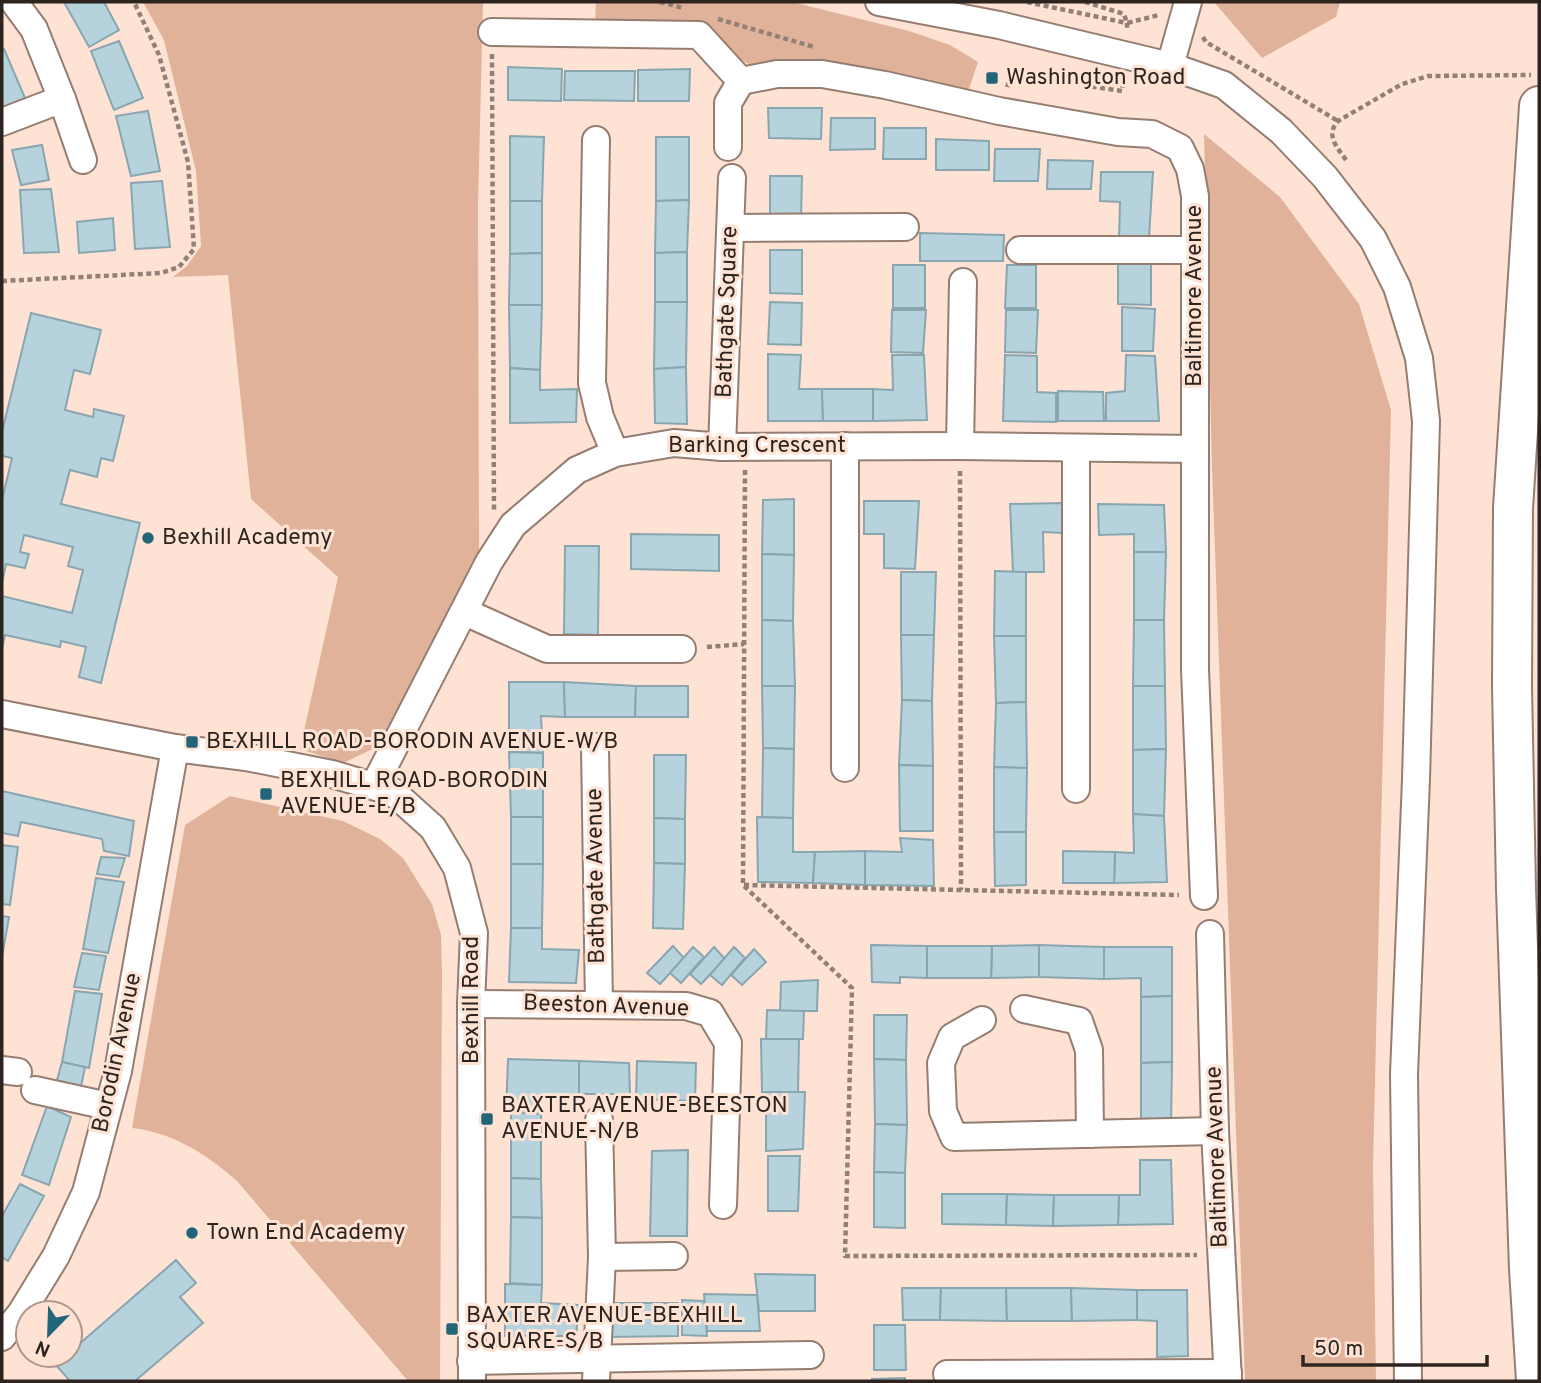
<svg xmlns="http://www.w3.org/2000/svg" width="1541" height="1383" viewBox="0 0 1541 1383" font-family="Overpass,sans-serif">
<rect width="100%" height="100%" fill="#fee3d5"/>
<!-- green -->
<g fill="#e1b29a">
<path d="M143,2H483L478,205L479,551L381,745L343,763L300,749L338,577L251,499L228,275L173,277L187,266L201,246L196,171L164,40Z"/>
<path d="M596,2H792L909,31L950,45L978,62L968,92L800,62L749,64L739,59L717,36L595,21Z"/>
<path d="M1214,2H1340L1336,17L1262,58Z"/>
<path d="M1204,134L1280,197L1359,304L1391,410L1373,1166L1376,1381H1245L1212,468Z"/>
<path d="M230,796L343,821L380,839L403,858L432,904L441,935L442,973L440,1381H408L237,1181C206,1154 174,1133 132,1128L185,825Z"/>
</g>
<!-- building -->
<g fill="#b5d2dd" stroke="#89a6b0" stroke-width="2">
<path d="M64,2H104L119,30L89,47Z"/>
<path d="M119,41L143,98L114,110L91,51Z"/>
<path d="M4,49L25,98L2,110V51Z"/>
<path d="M508,67L562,69L561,101L508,100Z"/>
<path d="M690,69L689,101H638V70Z"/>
<path d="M565,71H635L634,101L564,100Z"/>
<path d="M768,108H822L821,139L769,138Z"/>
<path d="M148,111L160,171L131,176L116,116Z"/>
<path d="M831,118H875V149L830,150Z"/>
<path d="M884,128H926V159H883Z"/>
<path d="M510,136L544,137L542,201H510Z"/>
<path d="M656,137H689V200L656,201Z"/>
<path d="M936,139L989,141V170H936Z"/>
<path d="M42,145L49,180L21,185L12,150Z"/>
<path d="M995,149H1040L1038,181H994Z"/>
<path d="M1048,160L1093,161L1091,189H1047Z"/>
<path d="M1101,172H1153L1149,238L1119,239L1120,202L1100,201Z"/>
<path d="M770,176H802L801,219H770Z"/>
<path d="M162,181L170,247L135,249L131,183Z"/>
<path d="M51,189L59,252L24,253L20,190Z"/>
<path d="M689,200L687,252L655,253L656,201Z"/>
<path d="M510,201H542V253L510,254Z"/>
<path d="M113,218L115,250L79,253L77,222Z"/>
<path d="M920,233L1004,235L1003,261H920Z"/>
<path d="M770,250H802V294L770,293Z"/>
<path d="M687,252V302H655V253Z"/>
<path d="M542,253V305H509L510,254Z"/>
<path d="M1118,261H1151V305L1118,304Z"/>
<rect x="893" y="265" width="32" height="43"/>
<path d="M1007,265H1036V308H1005Z"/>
<path d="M655,302H687L686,367L654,369Z"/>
<path d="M770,302L802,303L801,345L768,344Z"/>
<path d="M509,305H542L540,370L510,368Z"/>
<path d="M1122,307L1155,309L1153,351H1122Z"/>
<path d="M892,310H926L923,353L891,352Z"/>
<path d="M1006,310H1038L1036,353L1005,352Z"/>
<path d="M31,313L101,330L90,374L74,370L65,410L93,417L94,409L124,416L113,461L101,458L97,477L70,470L61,504L140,523L101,683L79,677L86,647L61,641L60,647L5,635L2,649V596L72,613L83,570L68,566L73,547L24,535L20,552L29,554L25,568L6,564L2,583V500L12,458L2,456V432Z"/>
<path d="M768,354L801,355L799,389H822L823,421H768Z"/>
<path d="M892,355H924L927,420L873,421V389L893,390Z"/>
<path d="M1005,355L1037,356V392L1056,393V422L1003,421Z"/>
<path d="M1126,355L1155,356L1159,421H1106V393L1125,391Z"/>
<path d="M686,367L687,424L655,423L654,369Z"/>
<path d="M510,368L540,370V390L577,389L576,422L510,423Z"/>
<path d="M822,389H873V421H823Z"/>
<path d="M1058,391L1103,392L1104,421H1058Z"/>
<path d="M794,499V555L762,554L763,500Z"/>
<path d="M864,501H919L915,569L884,568V534H864Z"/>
<path d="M1063,503L1064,533L1043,532L1044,572H1013L1010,504Z"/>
<path d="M1098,504L1164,505L1166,552H1134V534L1099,535Z"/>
<path d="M631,534L719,535V571L631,569Z"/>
<path d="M565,546H599L598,635L564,634Z"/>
<path d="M1134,552H1166L1164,620H1134Z"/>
<path d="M762,554L794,555L793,621L762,620Z"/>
<path d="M995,571L1026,572V636H994Z"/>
<path d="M901,572H936L934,635H901Z"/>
<path d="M762,620L793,621L795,686H762Z"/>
<path d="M1134,620H1164L1165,686H1133Z"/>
<path d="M901,635H934L932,701L902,700Z"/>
<path d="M994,636H1026V702L996,703Z"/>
<path d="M509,682H564L565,717L541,716L543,753L509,752Z"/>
<path d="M564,682L636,686L635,717H565Z"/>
<path d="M636,686H688V717H635Z"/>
<path d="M762,686H795L794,749L763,748Z"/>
<path d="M1133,686H1165L1166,749L1133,750Z"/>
<path d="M902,700L932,701L933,766L899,765Z"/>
<path d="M1026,702L1027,768L994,767L996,703Z"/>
<path d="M763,748L794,749L793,818L762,817Z"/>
<path d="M1166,749L1164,816L1133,814V750Z"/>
<path d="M509,752L543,753V817H511Z"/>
<path d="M654,755H686L685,819L654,818Z"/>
<path d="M899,765L933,766V831H900Z"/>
<path d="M994,767L1027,768L1026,832H994Z"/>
<path d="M2,791L134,821L129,856L104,851L102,839L21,822L18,836L2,833Z"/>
<path d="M1133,814L1164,816L1167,882L1114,883L1115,852L1134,853Z"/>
<rect x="511" y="817" width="32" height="47"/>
<path d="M757,817L793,818V852H815L813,883L758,882Z"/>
<path d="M654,818L685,819V864L654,863Z"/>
<path d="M994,832H1026V885L995,886Z"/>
<path d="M900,838L933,840L934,886L865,885V851L902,852Z"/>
<path d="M2,845L18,847L10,905L2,904Z"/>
<path d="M865,851V885L813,883L815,852Z"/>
<path d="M1063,851L1115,852L1114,883H1063Z"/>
<path d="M101,857L125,858L119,877L97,874Z"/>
<path d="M654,863L685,864L683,929L653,928Z"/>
<path d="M511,864H543L542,928H511Z"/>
<path d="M96,878L124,882L108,953L83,949Z"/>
<path d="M2,916L9,917L2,957Z"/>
<path d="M511,928H542V949L579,950L576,983L509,982Z"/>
<path d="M871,945L927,946V978L900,977V983L872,982Z"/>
<path d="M1039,945V977L991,978L992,946Z"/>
<path d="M1039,945L1104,947V979L1039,977Z"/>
<path d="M673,946L684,958L660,984L647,973Z"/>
<path d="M927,946H992L991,978H927Z"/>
<path d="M693,947L704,957L681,983L670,973Z"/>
<path d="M714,947L725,959L701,984L690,974Z"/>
<path d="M734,947L745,958L722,985L710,975Z"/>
<path d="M1104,947H1172V996L1141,997V978L1104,979Z"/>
<path d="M754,949L766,962L742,985L731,975Z"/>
<path d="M82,953L106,956L99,990L74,987Z"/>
<path d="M818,980L817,1011H780L781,982Z"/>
<path d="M75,991L102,994L89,1068L62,1062Z"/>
<path d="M1172,996V1062L1141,1063V997Z"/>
<path d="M767,1010L804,1011L803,1039H766Z"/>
<path d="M874,1015H907L906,1060L874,1059Z"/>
<path d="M761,1039H799L798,1092H762Z"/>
<path d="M508,1059L579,1061V1094H540L541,1114L506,1112Z"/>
<path d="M874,1059L906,1060L907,1125L875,1124Z"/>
<path d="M579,1061L629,1063L630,1094H579Z"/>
<path d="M637,1061L696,1063L695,1101L636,1099Z"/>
<path d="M62,1062L85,1067L81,1087L56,1084Z"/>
<path d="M1172,1062L1171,1128H1141V1063Z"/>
<path d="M766,1092H805L803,1149L766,1151Z"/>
<path d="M47,1106L71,1117L49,1185L22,1175Z"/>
<path d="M511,1112L541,1114V1179L511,1178Z"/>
<path d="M875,1124L907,1125L905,1173L874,1172Z"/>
<path d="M688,1150L687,1236H650L652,1151Z"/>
<path d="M768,1156H800L798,1211H768Z"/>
<path d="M1140,1160H1171L1173,1224L1118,1225L1119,1195H1140Z"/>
<path d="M874,1172L905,1173V1228L874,1227Z"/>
<path d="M511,1178L541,1179L542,1218L511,1217Z"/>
<path d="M20,1184L44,1196L8,1261L2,1257V1216Z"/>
<path d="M942,1194H1007L1006,1225L942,1224Z"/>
<path d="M1007,1194L1054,1195L1053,1226L1006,1225Z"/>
<path d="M1054,1195H1119L1118,1225L1053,1226Z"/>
<path d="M511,1217L542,1218V1285L510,1283Z"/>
<path d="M176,1260L196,1283L180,1297L203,1323L135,1381H70L55,1364L66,1355H70V1352Z"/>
<path d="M755,1274L815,1275V1311H759Z"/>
<path d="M505,1284L542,1285L541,1303L579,1305L576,1336H505Z"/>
<path d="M902,1288H941L940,1320H903Z"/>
<path d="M941,1288H1006L1007,1321L940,1320Z"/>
<path d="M1006,1288H1071L1072,1321H1007Z"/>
<path d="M1071,1288L1137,1290V1320L1072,1321Z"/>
<path d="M1137,1290H1187L1188,1356L1157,1357V1321L1137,1320Z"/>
<path d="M704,1294L757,1295L760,1331H707Z"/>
<path d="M682,1300L704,1301L707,1336L682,1335Z"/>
<path d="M610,1303H678V1336L609,1337Z"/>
<path d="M874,1325H905L906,1370H874Z"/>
<path d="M905,1378V1381H872V1379Z"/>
</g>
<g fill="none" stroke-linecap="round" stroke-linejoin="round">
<!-- minor casing -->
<g stroke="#957d71" stroke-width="30">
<g id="minor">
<path d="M14,2L34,29L62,99L83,160"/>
<path d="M879,2L999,25L1170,66L1224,85L1281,131L1325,177L1373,239L1397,287L1419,358L1426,421L1416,779L1404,1074L1408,1381"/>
<path d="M492,32L699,35L741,81"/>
<path d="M1170,66L1188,2"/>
<path d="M741,81L777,74H822L885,85L999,111L1118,132L1152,134L1180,148L1190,169L1195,196V669L1204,896"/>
<path d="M2,122L62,99"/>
<path d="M596,140L592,383L600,417L615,453"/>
<path d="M728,147V103L741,81"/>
<path d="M731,228L905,227"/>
<path d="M1020,250H1195"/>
<path d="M960,446L963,282"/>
<path d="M722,447L732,178"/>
<path d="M465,612L547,649H682"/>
<path d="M2,714L175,748L246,757L332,774L393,792L433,828L457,868L474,933L471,1004L472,1381"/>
<path d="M595,747L599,1005"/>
<path d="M845,768V446"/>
<path d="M374,786L489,562L513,525L577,470L615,453L674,443L722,447L960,446L1195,449"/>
<path d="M1076,789V448"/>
<path d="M1210,934L1215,1131L1228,1381"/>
<path d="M471,1004L686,1006L710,1013L728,1043L723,1205"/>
<path d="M1024,1009L1079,1021L1089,1050L1090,1134"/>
<path d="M982,1020L952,1037L941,1063L943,1111L954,1137L1215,1131"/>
<path d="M2,1070L18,1072"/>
<path d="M35,1090L108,1106"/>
<path d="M602,1257L674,1256"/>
<path d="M2,1337L21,1313L56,1256L86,1192L118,1071L175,748"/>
<path d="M471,1361L810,1355"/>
<path d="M947,1374L1228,1373"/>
<path d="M596,1381L602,1257L599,1120"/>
</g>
</g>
<!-- highway casing -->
<g stroke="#957d71" stroke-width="42">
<path id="highway" d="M1536,1381L1529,1269L1516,889L1512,686L1513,508L1539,106"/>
</g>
<!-- path -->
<g stroke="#928077" stroke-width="4.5" stroke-dasharray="5 3.5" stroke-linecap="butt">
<path d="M660,2L683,8"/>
<path d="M1027,2L1127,23V30"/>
<path d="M1085,2L1124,14L1127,23L1159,15"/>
<path d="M718,19L814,47"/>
<path d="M1203,37L1206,42L1338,121"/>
<path d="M492,54L494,511"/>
<path d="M1007,87L1012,75L1122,91L1123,80"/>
<path d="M1346,160C1337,147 1325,135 1338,121L1402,84L1428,76L1531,75"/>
<path d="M2,281L161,273L179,267L194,249L188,162L159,55L134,2"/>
<path d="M745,470L743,885L852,988L845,1256L1197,1255"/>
<path d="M960,471L961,890"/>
<path d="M707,647L744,644"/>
<path d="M744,885L1179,895"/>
</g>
<!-- minor -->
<use href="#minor" stroke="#fff" stroke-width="26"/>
<!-- highway -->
<use href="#highway" stroke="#fff" stroke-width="38"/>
</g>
<!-- markers -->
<g fill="#226478" stroke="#fee3d5" stroke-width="2.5">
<rect x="985" y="71" width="14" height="14" rx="3.5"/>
<circle cx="148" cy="538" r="7"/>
<rect x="185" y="735" width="14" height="14" rx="3.5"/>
<rect x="259" y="787" width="14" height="14" rx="3.5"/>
<rect x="480" y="1112" width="14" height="14" rx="3.5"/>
<circle cx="192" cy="1233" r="7"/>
<rect x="445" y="1322" width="14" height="14" rx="3.5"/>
</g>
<g text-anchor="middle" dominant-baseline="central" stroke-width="6" stroke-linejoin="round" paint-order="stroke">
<!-- poi labels -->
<g font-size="23" fill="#2e241f" stroke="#fee3d5" text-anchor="start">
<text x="1006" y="78">Washington Road</text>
<text x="162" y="538">Bexhill Academy</text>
<text x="206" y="742">BEXHILL ROAD-BORODIN AVENUE-W/B</text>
<text x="280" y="781">BEXHILL ROAD-BORODIN<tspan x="280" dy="26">AVENUE-E/B</tspan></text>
<text x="501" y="1106">BAXTER AVENUE-BEESTON<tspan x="501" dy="26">AVENUE-N/B</tspan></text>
<text x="206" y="1233">Town End Academy</text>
<text x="466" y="1316">BAXTER AVENUE-BEXHILL<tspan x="466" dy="26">SQUARE-S/B</tspan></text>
</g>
<!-- street labels -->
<g font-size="23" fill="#2e241f" stroke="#fee3d5">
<text transform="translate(1195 296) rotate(-90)">Baltimore Avenue</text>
<text transform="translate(728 312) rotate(-88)">Bathgate Square</text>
<text x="757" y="446">Barking Crescent</text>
<text transform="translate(597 876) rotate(-91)">Bathgate Avenue</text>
<text transform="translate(472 1000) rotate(-90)">Bexhill Road</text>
<text transform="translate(606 1007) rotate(2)">Beeston Avenue</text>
<text transform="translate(118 1053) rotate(-78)">Borodin Avenue</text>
<text transform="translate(1218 1157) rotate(-92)">Baltimore Avenue</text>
</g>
</g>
<!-- border -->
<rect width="1541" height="1383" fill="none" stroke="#2e241f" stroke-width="7"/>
<!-- north arrow -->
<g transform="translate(49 1334) rotate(203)"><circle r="33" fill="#fee3d5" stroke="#ab978c" stroke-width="2"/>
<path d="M0-5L12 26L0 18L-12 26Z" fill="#226478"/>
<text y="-10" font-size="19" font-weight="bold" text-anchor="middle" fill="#2e241f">N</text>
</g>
<!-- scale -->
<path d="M1303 1355v10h184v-10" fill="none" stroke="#2e241f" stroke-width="3.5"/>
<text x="1314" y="1355" font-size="21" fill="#2e241f" stroke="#fee3d5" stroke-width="5" paint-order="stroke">50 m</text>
</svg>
